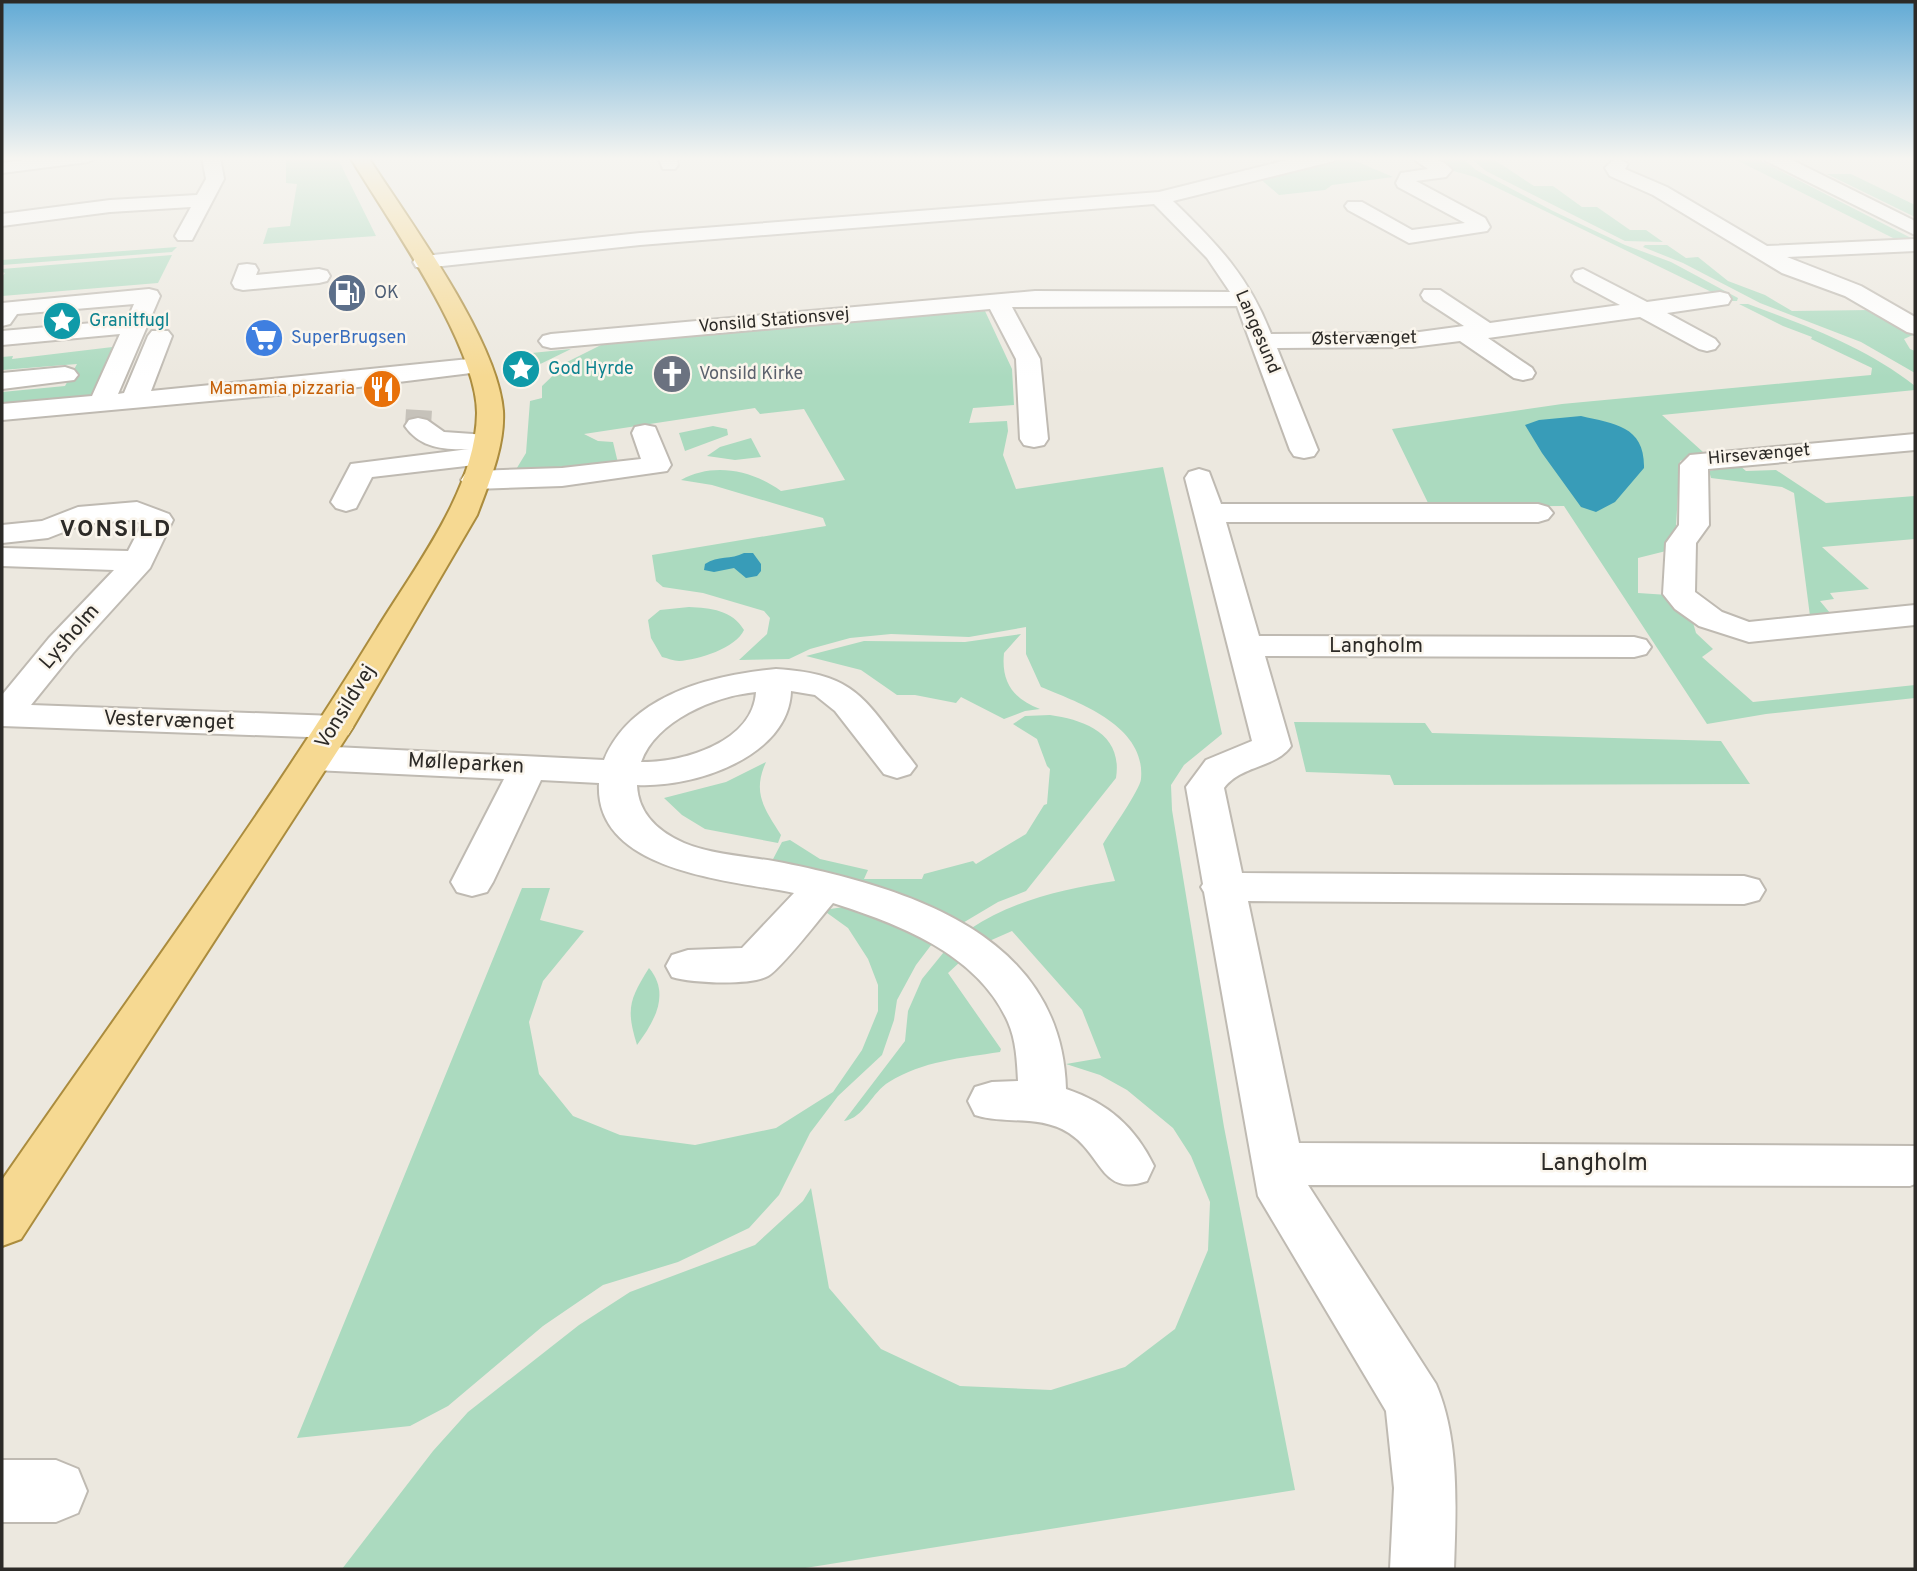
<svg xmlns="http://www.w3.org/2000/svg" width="1917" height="1571" viewBox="0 0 1917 1571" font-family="Overpass,sans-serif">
<rect width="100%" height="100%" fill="#ece8df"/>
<!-- green -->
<g fill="#abdabf">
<path d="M286,157H337L376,236L263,244L268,228L290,226L297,184L286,183Z"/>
<path d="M1429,157H1461L1476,170L1553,211L1625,245L1671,262L1738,298L1737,301H1730L1475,177L1450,170Z"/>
<path d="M1469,157H1490L1534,186H1553L1582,207H1597L1630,230H1646L1663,242L1625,241L1486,171Z"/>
<path d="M1730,157H1753L1913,239H1895Z"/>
<path d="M1351,159L1393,177L1332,185L1325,190L1279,195L1258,177L1319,161Z"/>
<path d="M1827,174H1851L1915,205V217Z"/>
<path d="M1645,245H1667L1686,258L1698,257L1728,281L1765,295L1792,311L1871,310L1915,334L1904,339L1910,349L1915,351V373L1861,342L1760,303L1683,263L1643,247Z"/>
<path d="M177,247L172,252L2,265V260Z"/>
<path d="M172,255L158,283L2,296V277L5,273L2,272V269Z"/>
<path d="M1739,304H1748C1807,326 1866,347 1915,386V390L1662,415L1703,452L1680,461L1676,526L1666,551L1638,558V593L1668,595L1692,619L1696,633L1713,649L1702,657L1753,702L1915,685V698L1766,714L1707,724L1564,506L1430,507L1392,429L1562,404L1871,375L1872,368L1811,339L1812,337L1783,326Z"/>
<path d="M985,311L1012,369L1014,405L973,408L969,423L1007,421L1008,431L1003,455L1016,489L1163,467L1222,734L1184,765L1171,785L1172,810L1224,1127L1295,1490L799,1569H342L433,1451L468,1412L579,1325L630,1292L755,1245L803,1201L811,1188L829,1288L881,1349L960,1386L1051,1390L1125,1367L1175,1329L1208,1250L1210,1202L1191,1156L1173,1128L1127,1090L1100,1075L1066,1064L1101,1058L1082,1010L1012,931L987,942L970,929C1014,900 1064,889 1115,881L1103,844C1110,832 1140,790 1141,779C1146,726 1080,703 1041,687L1026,654V627L969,637L891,634L850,638L810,649L789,659L739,660L767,634L770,618L764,611L703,593L663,587L656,581L652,555L826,526L823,518L712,485L681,480C713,462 752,470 781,491L845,480L804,409L760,414L755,408L584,434L598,441L613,442L618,463L512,476L526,453L530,401L542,398V386L567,362L609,341Z"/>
<path d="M121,346L97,398L2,404V392L65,386L77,364L2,370V357L13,356L12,359Z"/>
<path d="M571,349L526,371L512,355Z"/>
<path d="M713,426L727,429L728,435L685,451L679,433Z"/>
<path d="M751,438L761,457L735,460L707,456L720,447Z"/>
<path d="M1739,465L1746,471L1776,470L1826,503L1915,496V539L1822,547L1869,589L1830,593L1834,599L1820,601L1830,613L1810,616L1794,493L1782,487L1711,478L1709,471Z"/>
<path d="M689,607C711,608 732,610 744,630C736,648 698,660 679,661C674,661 667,658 662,657L651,638L648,620L660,610Z"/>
<path d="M1021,634L1004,653C1001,682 1013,699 1040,709L1025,711L1004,719L961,697L956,703L915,695H897L861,670L806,656L864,641L965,642Z"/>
<path d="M1050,715C1085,720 1123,734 1116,778L1026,891L998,902L961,924L875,889L772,861L782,842L790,840L820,859L868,870L864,879H922L924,874L973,861L976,864L1026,834L1044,805L1047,804L1050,769L1047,766L1037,739L1013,724L1025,716Z"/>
<path d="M1294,722L1425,723L1432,733L1721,741L1750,784L1394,785L1390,775L1306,772Z"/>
<path d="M766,762C752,793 764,808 781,835L778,843L705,829L682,815L664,798L726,782Z"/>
<path d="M522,888H550L540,920L584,931L543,981L529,1022L539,1074L573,1116L620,1135L695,1145L776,1128L833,1092L862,1050L878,1011V985L868,959L848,928L823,910L858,905L935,940L916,965L897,1000L894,1020L882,1055L838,1096L810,1133L779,1195L749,1228L678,1262L603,1285L543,1326L448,1406L410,1426L297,1438Z"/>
<path d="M948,947L961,961L948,973L1001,1049L1000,1052C961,1058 923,1061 889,1082C872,1092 864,1118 844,1121L905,1041L908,1011L922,979Z"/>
<path d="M649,968C671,994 654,1022 637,1045C626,1009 629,1000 649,968Z"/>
</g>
<!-- water -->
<g fill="#389cb8">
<path d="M1581,416C1615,424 1645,426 1644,468L1615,502L1596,512L1581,507L1542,453L1525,425L1539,420Z"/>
<path d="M744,553H753L761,564V571L757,576L746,578L734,568L714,572L704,570L705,564C718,555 731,560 744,553Z"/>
</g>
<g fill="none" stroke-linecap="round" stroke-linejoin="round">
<!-- minor-tunnel -->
<path stroke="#c6c2ba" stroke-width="26" stroke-dasharray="26 13" stroke-linecap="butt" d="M418,426L419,410"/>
<!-- minor casing -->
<g stroke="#bfbab2" stroke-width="4">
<g id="minor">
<path d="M45,157H97L88,162L2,173V163Z"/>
<path d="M202,157H220L224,179L192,240H178L175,236L191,207L110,212L2,226V214L110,200L197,195L206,179Z"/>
<path d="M658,157H676L678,165L675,169H663Z"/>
<path d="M1299,157H1337L1334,161L1173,201C1217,244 1248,275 1271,334L1412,333L1464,326L1424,300L1421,295L1424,290H1440L1490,323L1620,305L1575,281L1572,276L1575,271L1583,269L1647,302L1720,292L1728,294L1731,299L1728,304L1667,313L1715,339L1719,344L1715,349L1707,351L1699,349L1640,317L1488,338L1532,368L1535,373L1532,378L1523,380L1514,378L1460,341L1412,347L1277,348L1318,450L1314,456L1304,458L1294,456L1290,450L1237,306L1012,307L1040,359L1048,439L1044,445L1034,447L1024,445L1020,439L1016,359L990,309L551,348L543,346L539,341L543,336L551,334L1035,291L1230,292L1207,258L1154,204L640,245L424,268L416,267L413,262L416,257L424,256L640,233L1159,192Z"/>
<path d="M1411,157C1427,157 1441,157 1452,170L1446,177L1416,181L1485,218L1490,227L1487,231L1409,243L1348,210L1345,206L1348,202H1362L1412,230L1465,223L1398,187L1396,183L1401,173L1428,169Z"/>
<path d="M1763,157H1786L1915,221V235L1766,161Z"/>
<path d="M1619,159L1628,164L1625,169L1667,187L1767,246L1915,239V251L1787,257L1861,286L1915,317V334L1907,332L1845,296L1782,273L1653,195L1610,176L1605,168L1613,160Z"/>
<path d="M247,264L255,265L258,270L256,275L319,269L327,271L330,276L327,281L319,283L243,290L235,288L232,283L239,265Z"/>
<path d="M149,289L157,291L160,296L118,394L124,393L148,336L152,331H168L172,336L151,391L479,358L488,360L491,365L488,370L479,372L342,389L2,420V404L92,396L120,334L2,345V331L127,320L134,304L17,314L10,324L2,326V303Z"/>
<path d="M65,367L74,370L78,375L74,380L2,389V373Z"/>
<path d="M418,418L427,420L444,432L487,435L491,441L483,448L493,450L497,456L493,462L483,464L372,477L356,508L346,511L336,508L331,502L351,464L469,449C444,450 420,448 405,426L409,420Z"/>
<path d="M645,425L655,427L671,465L667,471L562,486L475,489L465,486L461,480L465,474L475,471L562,468L641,459L632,433L635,427Z"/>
<path d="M1915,434V450L1708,469L1709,525L1696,543L1695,592L1722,612L1749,622L1915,605V625L1749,642L1699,626L1675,609L1663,594L1666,543L1679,525L1680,465L1690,455Z"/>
<path d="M1199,469L1209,472L1221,504H1538L1548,507L1553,513L1548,519L1538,522H1226L1259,636L1634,637L1646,640L1651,647L1646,654L1634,657L1265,656L1291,746C1276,768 1241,765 1224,788L1242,873L1744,876L1759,880L1765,890L1759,900L1744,904L1248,901L1299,1143L1915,1146V1184L1910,1186L1308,1185L1436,1384C1460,1440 1456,1509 1454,1569H1390L1394,1488L1386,1411L1258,1196L1204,892L1201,887L1203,884L1186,787L1206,760L1252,741L1185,478L1189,472Z"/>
<path d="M137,502L169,514L173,520L150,568L73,653L31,705L335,716L348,719L353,727L348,735L335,738L2,726V695L49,638L114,570L2,566V548L128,551L142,524L133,520L84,524L48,538L2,543V525L42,521L78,507Z"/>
<path d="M776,669C857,674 864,699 910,758L916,766L910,774L897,778L884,774L835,711L815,695L791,691C789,757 693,788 637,785C638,814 659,832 684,843C712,855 754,857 784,863C910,889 1062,935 1066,1089C1108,1103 1135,1127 1154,1166L1147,1181C1101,1197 1103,1155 1069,1133C1039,1114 1006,1125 975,1115L968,1101L975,1087L992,1082L1018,1081C1017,1061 1016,1040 1008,1022C978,954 899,924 833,903C821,917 781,969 768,976C750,986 692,983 672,977L666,966L672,955L688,950L742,948L794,893C732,880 594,873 599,783L541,780L493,882L487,892L472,896L457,892L451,882L504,779L314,770L301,766L295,758L301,750L314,746L604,760C631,694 713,675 776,669ZM756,692C753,742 683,763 641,762C656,720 715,696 756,692Z"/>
<path d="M2,1460H56L78,1469L87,1491L78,1513L56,1522H2Z"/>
</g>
</g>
<!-- major casing -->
<g stroke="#ab8c3e" stroke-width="4">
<path id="major" d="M350,157H368C408,219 498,340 503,411C505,446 489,483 477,515L353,727L21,1239L2,1246V1180C128,998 261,818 377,629C415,567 476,489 477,413C477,345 387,218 350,157Z"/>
</g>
<!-- minor -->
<use href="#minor" fill="#fff" fill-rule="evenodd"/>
<!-- major -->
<use href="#major" fill="#f6d992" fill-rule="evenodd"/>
</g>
<!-- sky -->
<linearGradient id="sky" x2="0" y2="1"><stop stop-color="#61aad5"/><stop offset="0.42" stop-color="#f6f5f1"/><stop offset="1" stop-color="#f6f5f1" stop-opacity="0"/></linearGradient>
<rect width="1917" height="377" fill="url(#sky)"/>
<!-- icons -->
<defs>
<g id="fuel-disc" transform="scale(2.0125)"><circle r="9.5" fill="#5c6f8a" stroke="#faf5ec"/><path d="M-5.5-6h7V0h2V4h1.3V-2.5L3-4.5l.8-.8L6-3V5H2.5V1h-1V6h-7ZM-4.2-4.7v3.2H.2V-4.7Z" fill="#fff"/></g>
<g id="sight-disc" transform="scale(2.0125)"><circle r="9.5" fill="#0f9aa8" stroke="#faf5ec"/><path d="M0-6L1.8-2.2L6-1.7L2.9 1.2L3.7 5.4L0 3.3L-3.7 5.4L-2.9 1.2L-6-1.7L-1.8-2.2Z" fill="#fff"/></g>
<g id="supermarket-disc" transform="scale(2.0125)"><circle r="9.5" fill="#3f7fe0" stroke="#faf5ec"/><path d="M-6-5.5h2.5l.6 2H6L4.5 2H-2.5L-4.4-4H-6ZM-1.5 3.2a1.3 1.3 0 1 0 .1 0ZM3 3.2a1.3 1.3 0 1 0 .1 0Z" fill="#fff"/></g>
<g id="church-disc" transform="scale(2.0125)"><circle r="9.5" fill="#6b7280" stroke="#faf5ec"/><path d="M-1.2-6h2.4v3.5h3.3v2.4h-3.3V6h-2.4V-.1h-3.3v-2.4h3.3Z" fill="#fff"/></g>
<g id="restaurant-disc" transform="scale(2.0125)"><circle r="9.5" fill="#e8710a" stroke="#faf5ec"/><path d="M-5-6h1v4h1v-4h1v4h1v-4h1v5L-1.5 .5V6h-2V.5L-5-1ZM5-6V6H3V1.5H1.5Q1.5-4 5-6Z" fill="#fff"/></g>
</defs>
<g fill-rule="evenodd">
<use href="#fuel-disc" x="347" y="293"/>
<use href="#sight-disc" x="62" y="321"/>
<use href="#supermarket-disc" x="264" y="338"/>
<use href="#sight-disc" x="521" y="369"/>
<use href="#church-disc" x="672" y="374"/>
<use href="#restaurant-disc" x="382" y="389"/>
</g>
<g text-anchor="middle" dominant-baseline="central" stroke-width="5" stroke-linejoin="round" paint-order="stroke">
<!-- far-service labels -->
<g font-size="18" fill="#4e5e75" stroke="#faf5ec" text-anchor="start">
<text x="374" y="293">OK</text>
</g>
<!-- far-culture labels -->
<g font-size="18" fill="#0d838f" stroke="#faf5ec" text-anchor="start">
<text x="89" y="321">Granitfugl</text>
<text x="548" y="369">God Hyrde</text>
</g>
<!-- far-street labels -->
<g font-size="18" fill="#2c2a27" stroke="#faf5ec">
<text transform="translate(774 321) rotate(-5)">Vonsild Stationsvej</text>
<text transform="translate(1257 332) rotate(67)">Langesund</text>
<text transform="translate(1364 339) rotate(-1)">Østervænget</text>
<text transform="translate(1759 455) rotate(-5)">Hirsevænget</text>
</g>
<!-- far-shop labels -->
<g font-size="18" fill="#366cbe" stroke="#faf5ec" text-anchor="start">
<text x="291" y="338">SuperBrugsen</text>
</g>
<!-- far-worship labels -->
<g font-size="18" fill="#5b616d" stroke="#faf5ec" text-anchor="start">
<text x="699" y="374">Vonsild Kirke</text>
</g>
<!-- far-food labels -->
<g font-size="18" fill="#c56008" stroke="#faf5ec" text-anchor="end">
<text x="355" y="389">Mamamia pizzaria</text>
</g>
<!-- street labels -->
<g font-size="21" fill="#2c2a27" stroke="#faf5ec">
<text transform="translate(70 637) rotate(-49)">Lysholm</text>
<text x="1376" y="646">Langholm</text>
<text transform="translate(346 707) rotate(-58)">Vonsildvej</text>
<text transform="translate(169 721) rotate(2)">Vestervænget</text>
<text transform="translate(466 764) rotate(3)">Mølleparken</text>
</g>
<!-- far-district labels -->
<g font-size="23" font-weight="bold" letter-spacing="2" fill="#2c2a27" stroke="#faf5ec">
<text x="116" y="530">VONSILD</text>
</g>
<!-- near-street labels -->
<g font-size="24" fill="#2c2a27" stroke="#faf5ec">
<text x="1594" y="1164">Langholm</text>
</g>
</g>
<!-- border -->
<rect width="1917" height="1571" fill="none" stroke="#2c2a27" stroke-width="7"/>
</svg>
